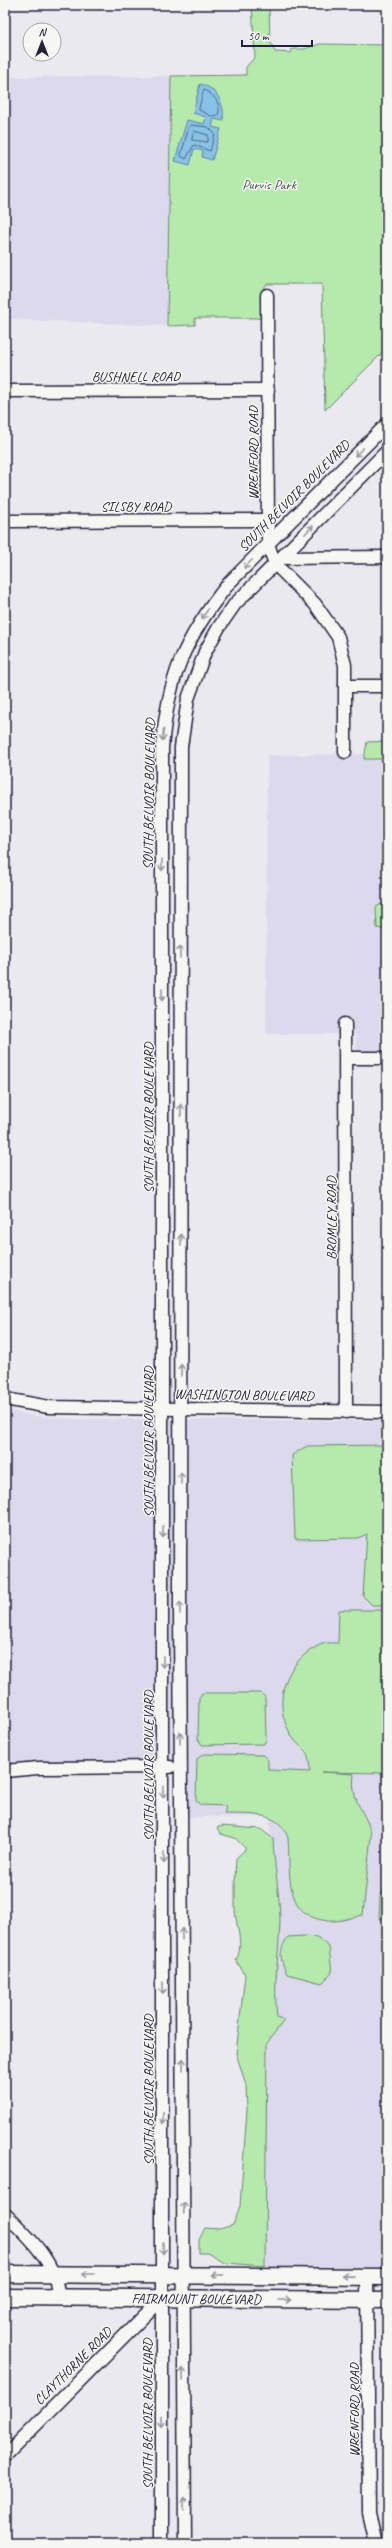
<svg xmlns="http://www.w3.org/2000/svg" width="392" height="2548" viewBox="0 0 392 2548" font-family="Caveat,sans-serif">
<rect width="100%" height="100%" fill="#eae9f0"/>
<filter id="ink" filterUnits="userSpaceOnUse"><feTurbulence type="fractalNoise" baseFrequency=".025" numOctaves="2"/><feDisplacementMap in="SourceGraphic" scale="8" xChannelSelector="R" yChannelSelector="G"/><feConvolveMatrix kernelMatrix="1 2 1 2 8 2 1 2 1" color-interpolation-filters="sRGB"/></filter>
<g filter="url(#ink)">
<!-- built -->
<g fill="#dcd9ed">
<path d="M171,76L167,326L5,319V77Z"/>
<path d="M387,754V985H380V1052H356V1034H266L267,755Z"/>
<path d="M5,1410L34,1416L72,1419L387,1421V2272L264,2271L270,1817H189V1760L5,1764Z"/>
</g>
<!-- green -->
<g fill="#b6eaac" stroke="#6c8674">
<path d="M252,5H269L270,41L275,52L291,53L292,49H304L320,44L387,45V348L325,410L322,284H267L262,290V318H195V325L167,326L171,76L246,75V67L255,57Z"/>
<path d="M387,741V759H364L367,742Z"/>
<path d="M381,904L387,907V930L377,928L376,907Z"/>
<path d="M387,1445V1605H372L363,1596L367,1534L358,1538L295,1539L292,1455L307,1446Z"/>
<path d="M339,1610H387V1773L321,1772L354,1774C350,1804 367,1811 371,1835L363,1915C354,1917 342,1921 333,1921C282,1920 291,1874 288,1838C280,1810 248,1815 224,1814L226,1806L201,1805L196,1801L197,1759L203,1754L263,1755L268,1760V1770L310,1772C309,1744 301,1753 290,1733C271,1700 287,1660 320,1645C325,1642 333,1643 338,1643Z"/>
<path d="M202,1693H261L265,1697L266,1739L264,1744L202,1745L198,1739L199,1698Z"/>
<path d="M221,1826L261,1829L273,1839C274,1866 280,1895 280,1922C279,1955 273,1983 277,2017L284,2020L267,2043L265,2266L225,2263L207,2253H199V2240L205,2228L220,2229L233,2225L240,2206L247,2110L246,2085L236,2053L245,1975L236,1960C245,1945 235,1924 235,1908C235,1891 235,1874 236,1858L246,1849L235,1838L221,1834L217,1828Z"/>
<path d="M387,1884V1919H379L380,1897Z"/>
<path d="M304,1936L317,1937L329,1947L332,1973L322,1983L287,1974C280,1960 278,1951 288,1937Z"/>
</g>
<!-- water -->
<path fill="#88c3e7" stroke="#5f83a2" d="M200,84C218,88 225,105 223,121L214,119L212,127L221,129L212,160L202,157L203,151L194,149L190,165L175,161L187,120L204,124L206,117L193,113Z"/>
<g fill="none" stroke-linecap="round" stroke-linejoin="round">
<!-- shore -->
<g stroke="#4b6280" stroke-width="1">
<path d="M204,90C214,94 222,105 218,115L211,116L199,110Z"/>
<path d="M190,125L208,127L215,134L210,151L194,145L186,159L181,156Z"/>
<path d="M194,131L208,135V142L192,140Z"/>
</g>
<!-- minor casing -->
<g stroke="#22223b" stroke-width="15">
<g id="minor">
<path d="M267,295L268,544L275,564L315,604L338,637L345,665V752"/>
<path d="M5,391L268,390"/>
<path d="M5,521L268,520"/>
<path d="M282,558L387,557"/>
<path d="M345,686H387"/>
<path d="M345,1024L346,1412"/>
<path d="M346,1058H387"/>
<path d="M5,1399L49,1407L387,1412"/>
<path d="M5,1771L38,1768L170,1767"/>
<path d="M5,2214C28,2236 58,2264 58,2297"/>
<path d="M367,2277L369,2513L376,2543"/>
<path d="M5,2456L162,2298"/>
<path d="M162,2543V748C168,677 184,639 229,583L387,424"/>
<path d="M185,2543L180,1608L181,747L188,699L205,652L219,627L235,604L387,451"/>
</g>
</g>
<!-- major casing -->
<g stroke="#22223b" stroke-width="19">
<g id="major">
<path d="M5,2274L387,2277"/>
<path id="s1" d="M5,2297L387,2300"/>
</g>
</g>
<!-- minor -->
<use href="#minor" stroke="#f6f6f2" stroke-width="12"/>
<!-- major -->
<use href="#major" stroke="#f6f6f2" stroke-width="16"/>
</g>
<!-- one-way arrows -->
<defs><path id="oneway-shaft" d="M-6 0H5M1.5-3L5.5 0L1.5 3" fill="none" stroke-width="1.6" stroke-linecap="round" stroke-linejoin="round"/></defs>
<g stroke="#9797a0">
<use href="#oneway-shaft" transform="translate(359 452) rotate(135)"/>
<use href="#oneway-shaft" transform="translate(309 530) rotate(-45)"/>
<use href="#oneway-shaft" transform="translate(248 564) rotate(135)"/>
<use href="#oneway-shaft" transform="translate(205 614) rotate(122)"/>
<use href="#oneway-shaft" transform="translate(163 735) rotate(95)"/>
<use href="#oneway-shaft" transform="translate(162 865) rotate(90)"/>
<use href="#oneway-shaft" transform="translate(180 952) rotate(-90)"/>
<use href="#oneway-shaft" transform="translate(162 995) rotate(90)"/>
<use href="#oneway-shaft" transform="translate(181 1110) rotate(-90)"/>
<use href="#oneway-shaft" transform="translate(181 1240) rotate(-90)"/>
<use href="#oneway-shaft" transform="translate(181 1370) rotate(-90)"/>
<use href="#oneway-shaft" transform="translate(181 1478) rotate(-90)"/>
<use href="#oneway-shaft" transform="translate(163 1532) rotate(90)"/>
<use href="#oneway-shaft" transform="translate(180 1608) rotate(-90)"/>
<use href="#oneway-shaft" transform="translate(163 1662) rotate(90)"/>
<use href="#oneway-shaft" transform="translate(180 1738) rotate(-90)"/>
<use href="#oneway-shaft" transform="translate(163 1792) rotate(89)"/>
<use href="#oneway-shaft" transform="translate(164 1858) rotate(90)"/>
<use href="#oneway-shaft" transform="translate(182 1934) rotate(-90)"/>
<use href="#oneway-shaft" transform="translate(163 1988) rotate(90)"/>
<use href="#oneway-shaft" transform="translate(183 2064) rotate(-90)"/>
<use href="#oneway-shaft" transform="translate(163 2118) rotate(90)"/>
<use href="#oneway-shaft" transform="translate(184 2208) rotate(-88)"/>
<use href="#oneway-shaft" transform="translate(163 2248) rotate(90)"/>
<use href="#oneway-shaft" transform="translate(88 2274) rotate(-180)"/>
<use href="#oneway-shaft" transform="translate(218 2275) rotate(-180)"/>
<use href="#oneway-shaft" transform="translate(348 2276) rotate(-179)"/>
<use href="#oneway-shaft" transform="translate(285 2300)"/>
<use href="#oneway-shaft" transform="translate(183 2374) rotate(-91)"/>
<use href="#oneway-shaft" transform="translate(162 2421) rotate(90)"/>
<use href="#oneway-shaft" transform="translate(184 2504) rotate(-91)"/>
</g>
</g>
<g text-anchor="middle" dominant-baseline="central" stroke-width="3" stroke-linejoin="round" paint-order="stroke">
<!-- park labels -->
<g font-size="14" fill="#475457" stroke="#f6f6f2">
<text x="269" y="184">Purvis Park</text>
</g>
<!-- street labels -->
<g font-size="14" fill="#22223b" stroke="#f6f6f2">
<text x="136" y="376">BUSHNELL ROAD</text>
<text transform="translate(253 453) rotate(-90)">WRENFORD ROAD</text>
<text transform="translate(294 496) rotate(-45)">SOUTH BELVOIR BOULEVARD</text>
<text x="136" y="506">SILSBY ROAD</text>
<text transform="translate(149 794) rotate(-89)">SOUTH BELVOIR BOULEVARD</text>
<text transform="translate(148 1118) rotate(-90)">SOUTH BELVOIR BOULEVARD</text>
<text transform="translate(331 1218) rotate(-90)">BROMLEY ROAD</text>
<text transform="translate(244 1395) rotate(1)">WASHINGTON BOULEVARD</text>
<text transform="translate(148 1442) rotate(-90)">SOUTH BELVOIR BOULEVARD</text>
<text transform="translate(148 1766) rotate(-90)">SOUTH BELVOIR BOULEVARD</text>
<text transform="translate(148 2090) rotate(-90)">SOUTH BELVOIR BOULEVARD</text>
<text stroke="none"><textPath href="#s1" startOffset="191">FAIRMOUNT BOULEVARD</textPath></text>
<text transform="translate(73 2366) rotate(-45)">CLAYTHORNE ROAD</text>
<text transform="translate(354 2410) rotate(-90)">WRENFORD ROAD</text>
<text transform="translate(147 2414) rotate(-90)">SOUTH BELVOIR BOULEVARD</text>
</g>
</g>
<!-- margin -->
<rect width="392" height="2548" fill="none" stroke="#f6f6f2" stroke-width="20"/>
<rect x="10" y="10" width="372" height="2528" fill="none" stroke="#22223b" stroke-width="1.5" filter="url(#ink)"/>
<!-- north arrow -->
<g transform="translate(42 42)"><circle r="19" fill="#f6f6f2" stroke="#a1a1a9"/>
<path d="M0-3L7 15L0 10L-7 15Z" fill="#22223b"/>
<text y="-6" font-size="11" font-weight="bold" text-anchor="middle" fill="#22223b">N</text>
</g>
<!-- scale -->
<path d="M242 40v6h70v-6" fill="none" stroke="#22223b" stroke-width="2"/>
<text x="248" y="40" font-size="12" fill="#22223b" stroke="#f6f6f2" stroke-width="3" paint-order="stroke">50 m</text>
</svg>
